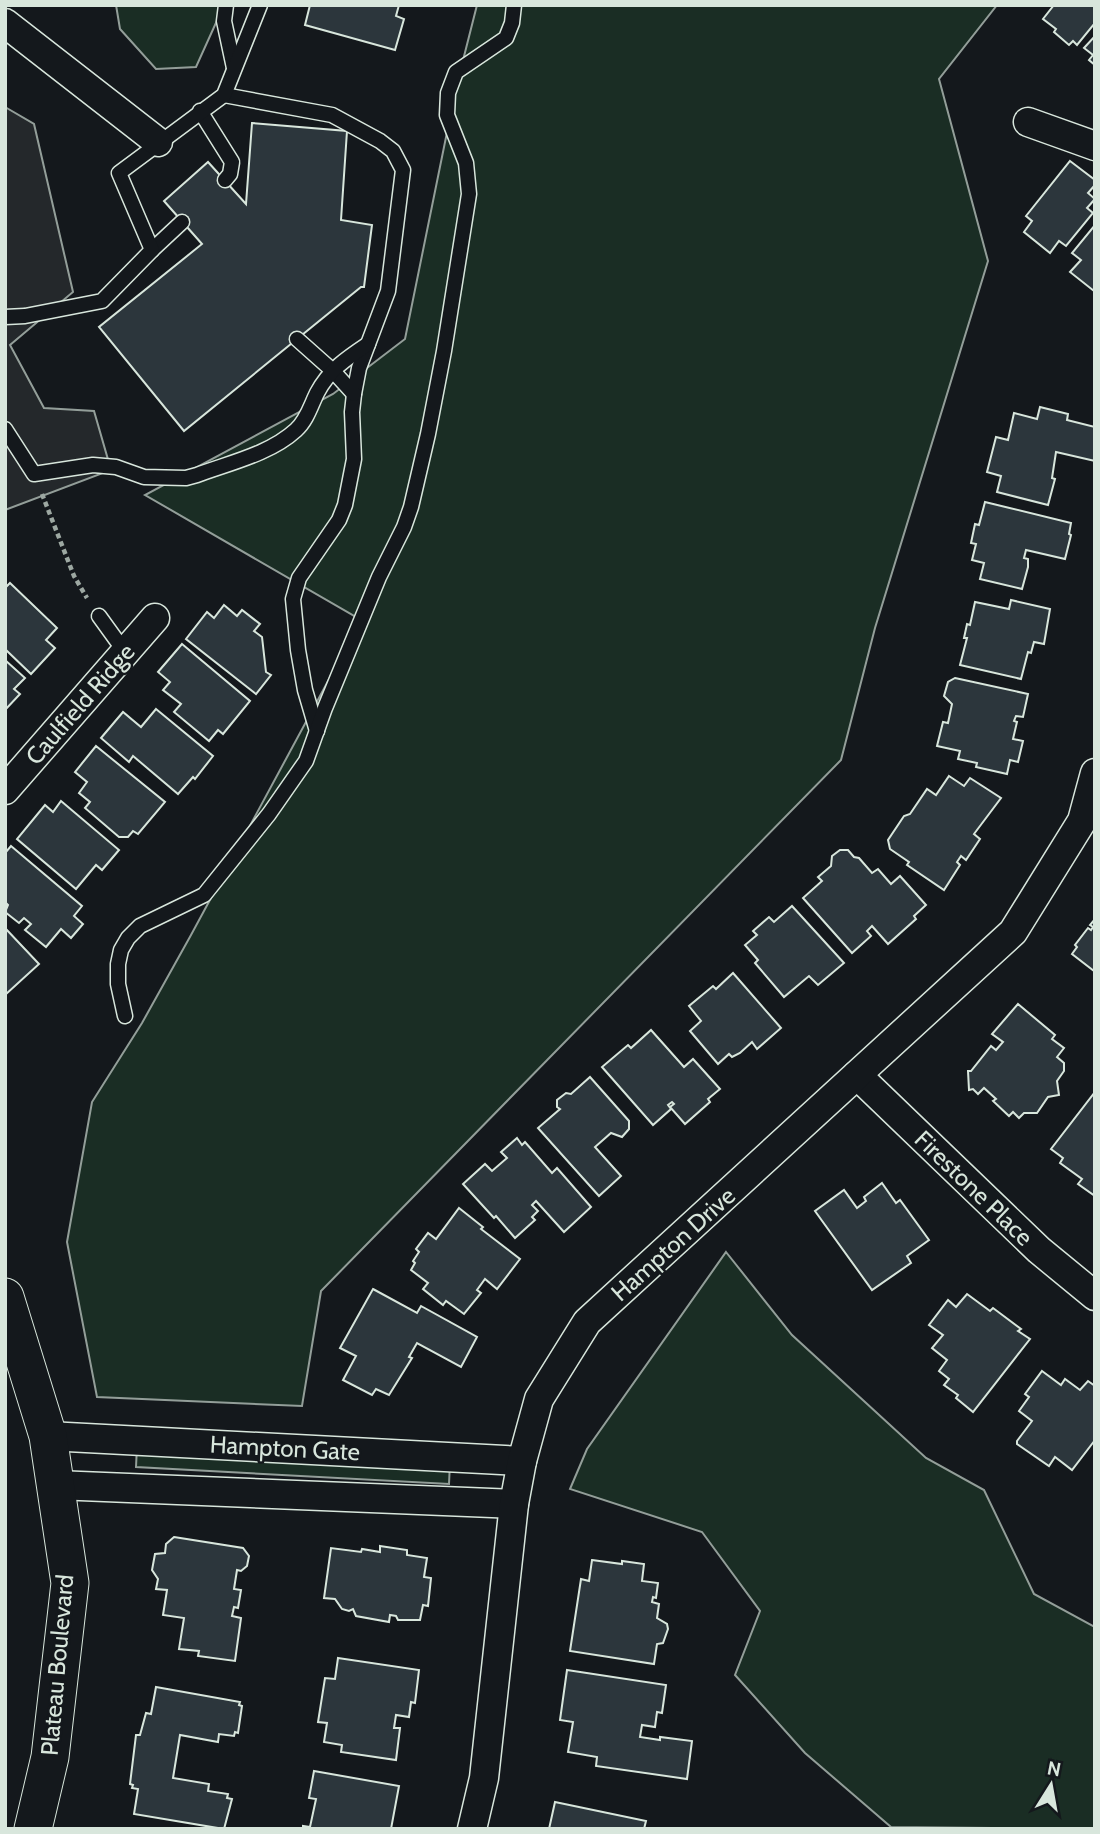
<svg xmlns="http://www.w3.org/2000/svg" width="1100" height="1834" viewBox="0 0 1100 1834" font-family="Cabin,sans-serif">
<rect width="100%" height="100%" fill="#14181c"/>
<!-- green -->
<g fill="#1a2d24" stroke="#939e99" stroke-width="2">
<path d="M116,5H221L220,14L196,67L156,69L120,29Z"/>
<path d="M477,5H997L939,79L988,261L875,628L841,760L321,1291L302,1406L97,1397L67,1242L92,1102L142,1023L191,935L361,620L145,495L333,394L405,339L456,88Z"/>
<path d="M726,1252L792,1335L926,1458L984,1490L1034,1594L1095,1627V1829L891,1827L805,1753L735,1675L760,1611L702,1532L570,1489L587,1449Z"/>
<path d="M137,1446L450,1462L449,1484L136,1467Z"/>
</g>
<!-- parking -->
<path fill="#24282b" stroke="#939e99" stroke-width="2" d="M5,107L34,124L73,292L10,345L44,408L94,411L111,470L5,510Z"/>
<!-- building -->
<g fill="#2c363c" stroke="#d8e6dc" stroke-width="2">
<path d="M310,5H399L396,16L404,19L395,50L305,25Z"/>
<path d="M1054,5H1095V23L1077,45L1073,41L1069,45L1054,32L1056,29L1043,19Z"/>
<path d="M1095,36V65L1089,60L1093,55L1084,48Z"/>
<path d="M252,123L347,131L341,220L372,225L364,287H361L184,431L99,327L202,244L164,201L208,162L246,204Z"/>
<path d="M1070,161L1095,180V185L1088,193L1095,199L1087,208L1093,213L1066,246L1059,241L1050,253L1024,232L1032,221L1026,216Z"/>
<path d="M1095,225V290L1094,291L1070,272L1081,260L1072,253Z"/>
<path d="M1040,407L1068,414L1067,420L1095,427V461L1056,452L1052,478L1055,479L1048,505L997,492L1001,476L987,472L996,437L1008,440L1014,413L1037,419Z"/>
<path d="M985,502L1071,523L1069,534L1071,535L1065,559L1026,550L1024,558L1028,559V567L1022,589L980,579L984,563L972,560L976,544L971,543L975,524L979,525Z"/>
<path d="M10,583L57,628L46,640L55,648L31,674L5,649V588Z"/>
<path d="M1011,600L1050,609L1044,644L1034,642L1031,653L1028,652L1021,679L960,665L967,638H964L967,624L970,625L975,602L1009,609Z"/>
<path d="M224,605L237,616L242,610L260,624L254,631L262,637L266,672L271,675L256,694L186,639L207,612L214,618Z"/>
<path d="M182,644L250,701L223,734L218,730L209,741L174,712L181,704L163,690L170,682L158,672Z"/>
<path d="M5,660L25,678L14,689L20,694L5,710Z"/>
<path d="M955,678L1028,694L1023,717L1016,716L1014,721L1017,722L1013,739L1023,741L1018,762L1010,760L1007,774L976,767L977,763L958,759L960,751L937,746L943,722L948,723L952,704L944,696L948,682Z"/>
<path d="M156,709L213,756L195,779L193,777L178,794L133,756L129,762L101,738L123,712L141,727Z"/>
<path d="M96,746L165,802L138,834L133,831L128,837H119L85,808L90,802L79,793L87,782L75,772Z"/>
<path d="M949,776L964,786L970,778L1001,798L974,834L980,839L966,860L961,856L957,862L960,865L944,890L907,865L909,862L890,849L888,840L904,816L910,814L927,789L936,795Z"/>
<path d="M61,801L119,850L102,870L96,865L76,889L17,839L45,805L53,812Z"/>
<path d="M11,846L82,906L74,916L83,924L71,938L61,929L46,947L25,930L31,924L24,918L19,923L5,912L8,905L5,902V853Z"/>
<path d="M840,850H848L854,857L859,858L872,873L878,869L891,884L900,876L926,905L914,916L916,919L888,944L872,926L867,931L871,936L852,953L803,898L822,881L818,877L831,866L832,856Z"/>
<path d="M792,906L844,963L818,985L809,976L784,997L755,963L758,960L745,945L757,935L753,931L769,917L774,922Z"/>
<path d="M1095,919V971H1094L1072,954L1077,947L1075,945L1088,928L1091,930L1093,927L1090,925Z"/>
<path d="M5,928L39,964L5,995Z"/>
<path d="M733,973L781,1028L757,1049L752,1042L740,1053L732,1057L729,1054L718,1064L690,1031L701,1021L689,1006L713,986L716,989Z"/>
<path d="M1018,1004L1055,1035L1052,1039L1064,1048L1057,1057L1064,1063V1071L1057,1081L1059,1095L1048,1097L1037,1113H1024L1019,1118L1013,1112L1009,1116L993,1101L996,1099L984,1088L978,1094L973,1089L969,1090L968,1071H971L991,1046L996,1050L1003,1042L992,1034Z"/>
<path d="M651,1030L684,1067L693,1059L720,1089L708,1099L710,1102L685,1124L670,1107L674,1104L672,1102L668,1105L671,1109L653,1125L602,1067L628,1045L631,1048Z"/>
<path d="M590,1077L629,1121V1129L622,1137L611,1133L595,1147L621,1176L599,1196L538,1128L560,1109L557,1107V1100L566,1093L571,1094Z"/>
<path d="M1095,1092V1196L1078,1184L1082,1179L1060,1163L1063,1158L1051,1149Z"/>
<path d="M517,1138L522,1145L525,1142L552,1173L557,1168L591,1207L564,1232L536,1201L532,1205L538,1211L532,1217L535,1220L515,1238L496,1216L494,1218L463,1184L485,1164L492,1171L507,1158L501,1152Z"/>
<path d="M882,1183L896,1203L900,1200L929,1240L907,1256L911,1263L872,1290L815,1211L844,1190L857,1208L866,1201L864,1197Z"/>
<path d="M459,1208L483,1227L481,1229L520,1259L497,1289L485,1279L477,1290L481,1293L464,1314L446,1301L443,1305L423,1289L428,1283L411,1270L415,1263L413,1261L419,1252L416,1249L428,1233L436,1239Z"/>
<path d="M373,1289L417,1313L421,1306L477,1337L461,1367L417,1343L409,1357L412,1358L389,1395L376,1389L372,1395L343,1380L356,1356L340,1348Z"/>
<path d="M967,1294L990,1311L993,1308L1021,1329L1018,1331L1030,1339L973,1412L956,1398L958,1395L944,1385L949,1379L939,1371L947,1360L932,1348L943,1335L929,1325L948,1300L956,1307Z"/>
<path d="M1042,1371L1061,1385L1065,1379L1080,1390L1088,1381L1095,1386V1440L1072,1470L1055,1457L1049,1466L1017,1444V1441L1032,1421L1019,1411L1029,1397L1025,1394Z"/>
<path d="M174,1537L243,1548L249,1556L247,1566L241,1571L237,1570L234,1589L241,1590L238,1608L234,1607L232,1616L241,1618L235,1661L198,1656L199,1651L179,1649L184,1618L163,1615L167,1590L156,1589L158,1579L152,1570L155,1554L165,1553L166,1544Z"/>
<path d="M380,1546L407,1550V1555L427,1558L424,1577L431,1578L428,1606L423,1605L420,1620H398L396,1616L390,1615L389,1622L356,1616L353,1609L349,1611L342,1609L335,1599L324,1598L331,1548L361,1552L362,1549L380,1552Z"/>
<path d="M592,1560L622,1564V1561L644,1564L642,1581L658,1583L656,1598L653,1597L652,1602L659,1604L657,1618L667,1624L668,1629L663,1643L657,1644L654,1664L570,1651L581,1579L589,1581Z"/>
<path d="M338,1658L419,1670L415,1703L411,1702L409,1717L396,1715L394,1728H400L396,1760L341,1752L342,1745L324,1742L327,1723L318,1722L325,1678L335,1679Z"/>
<path d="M567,1670L666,1685L662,1713L657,1712L655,1727L642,1725L640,1737L660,1740V1737L692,1741L687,1779L596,1766L597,1757L568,1752L573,1722L560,1720Z"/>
<path d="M156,1687L240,1702L239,1705L242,1706L238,1733L235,1732L234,1736L219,1734L218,1742L180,1735L173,1778L209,1784L208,1791L228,1794L227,1798L232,1799L224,1829L134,1814L138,1789L132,1788L133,1785L130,1784L136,1735H140L146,1713L151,1714Z"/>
<path d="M314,1771L399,1786L391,1829H303V1826L310,1827L316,1799L309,1798Z"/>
<path d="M555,1802L646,1821L644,1829H549Z"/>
</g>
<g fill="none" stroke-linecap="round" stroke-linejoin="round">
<!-- service casing -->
<g stroke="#d8e6dc" stroke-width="17">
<g id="service">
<path d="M226,5L224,21L234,68"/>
<path d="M224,95L332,115L380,141L393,151L403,170L388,291L359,368L354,394L352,412L354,459L345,505L339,520L299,578L293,599L298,650L305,690L317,731"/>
<path d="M200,111L232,162L230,174L225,180"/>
<path d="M152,250L182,222"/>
<path d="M5,317L25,316L102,301L152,250L119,173L224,95L260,5"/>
<path d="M297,339L333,371L354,394"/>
<path d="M5,429L34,474L93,465L116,467L144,477L186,478L197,475C229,463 270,454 296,430C307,420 311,405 317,393C329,370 347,358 368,344"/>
<path d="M99,616L125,652"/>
<path d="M125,1016L118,984V964L121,950L128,938L140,926L204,895L269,814L306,761L325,708L379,577L404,527L411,507L428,434L444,351L469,194L466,163L447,115L448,93L456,72L506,38L512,23L514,5"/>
</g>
</g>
<!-- minor casing -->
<g stroke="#d8e6dc" stroke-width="31">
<g id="minor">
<path d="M5,23L158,142"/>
<path d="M1028,122L1095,146"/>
<path d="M5,790L155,618"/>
<path d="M857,1075L1039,1250L1095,1296"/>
<path d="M48,1436L522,1461"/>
<path d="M56,1485L514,1504"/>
<path d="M472,1829L484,1778L514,1504L522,1461L539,1399L587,1322L1013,932L1082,821L1095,773"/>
</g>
</g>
<!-- tertiary casing -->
<g stroke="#d8e6dc" stroke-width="39">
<path id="tertiary" d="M5,1297L48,1436L70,1583L50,1757L33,1829"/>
</g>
<!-- path -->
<path stroke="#9da8a2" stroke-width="4.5" stroke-dasharray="5 3.5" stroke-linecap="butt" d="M42,494L74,576L87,598"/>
<!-- service -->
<use href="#service" stroke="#14181c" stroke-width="14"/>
<!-- minor -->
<use href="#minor" stroke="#14181c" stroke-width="28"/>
<!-- tertiary -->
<use href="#tertiary" stroke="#14181c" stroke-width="37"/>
</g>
<g text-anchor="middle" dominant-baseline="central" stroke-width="5" stroke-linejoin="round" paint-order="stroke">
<!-- street labels -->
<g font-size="24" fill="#d8e6dc" stroke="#14181c">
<text transform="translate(80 704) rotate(-49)">Caulfield Ridge</text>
<text transform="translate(974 1188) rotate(44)">Firestone Place</text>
<text transform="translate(673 1244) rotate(-42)">Hampton Drive</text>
<text transform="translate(285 1448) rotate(3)">Hampton Gate</text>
<text transform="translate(57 1665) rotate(-85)">Plateau Boulevard</text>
</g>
</g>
<!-- border -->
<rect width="1100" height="1834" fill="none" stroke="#d8e6dc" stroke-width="14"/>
<!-- north arrow -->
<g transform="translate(1051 1785) rotate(11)" stroke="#14181c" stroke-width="5" paint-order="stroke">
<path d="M0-5L12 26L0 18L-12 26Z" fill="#d8e6dc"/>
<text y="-10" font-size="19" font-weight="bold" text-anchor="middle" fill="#d8e6dc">N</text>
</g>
</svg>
